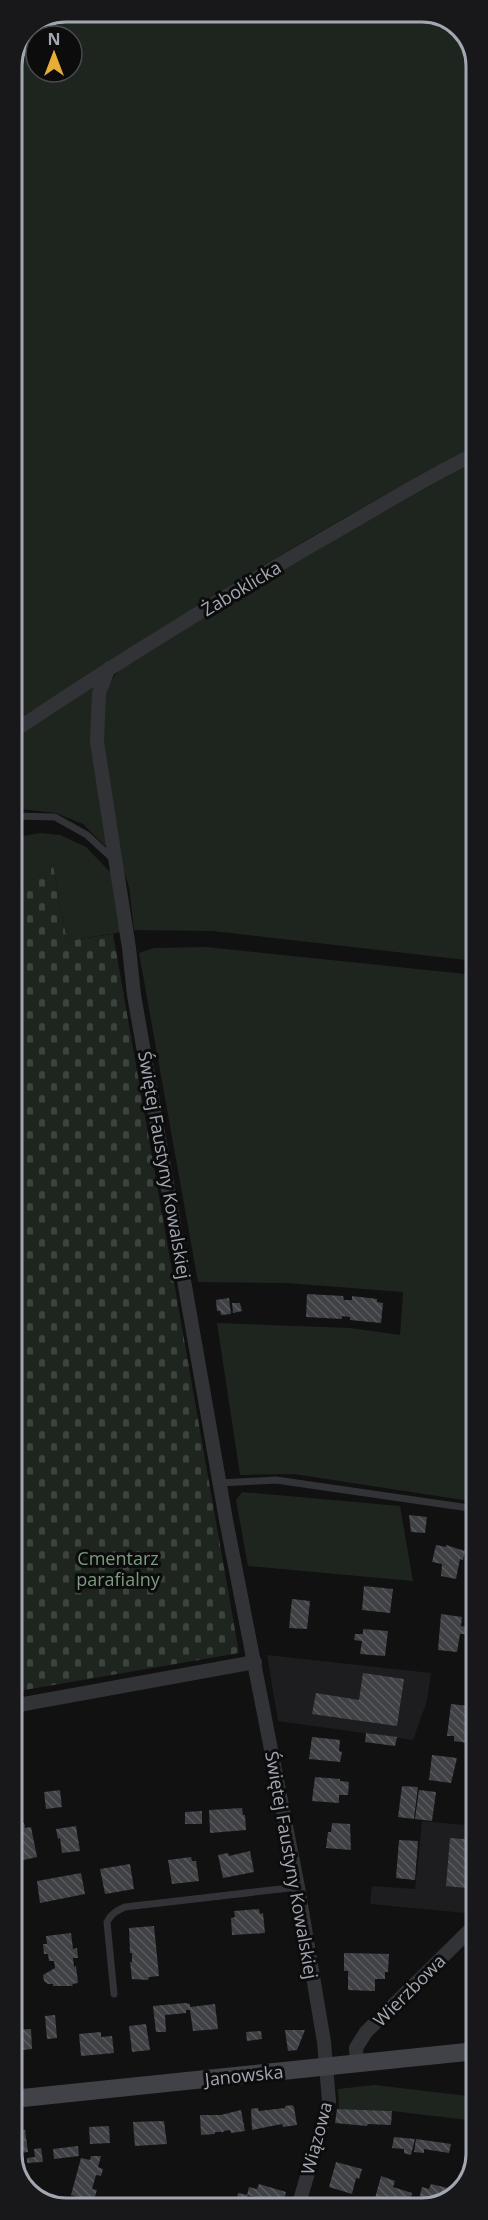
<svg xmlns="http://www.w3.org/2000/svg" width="488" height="2220" viewBox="0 0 488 2220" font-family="'Open Sans',sans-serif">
<defs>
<pattern id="cemetery-stones" width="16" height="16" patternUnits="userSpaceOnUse" patternTransform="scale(1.5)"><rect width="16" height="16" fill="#1e251e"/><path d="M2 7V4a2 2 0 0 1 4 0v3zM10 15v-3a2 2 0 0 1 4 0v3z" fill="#3c423c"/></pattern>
<pattern id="building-back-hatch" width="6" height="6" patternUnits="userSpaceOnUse" patternTransform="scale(1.5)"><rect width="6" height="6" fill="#404145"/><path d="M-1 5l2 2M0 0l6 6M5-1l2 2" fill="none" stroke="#585a5d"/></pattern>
</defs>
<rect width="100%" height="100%" fill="#111112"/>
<!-- built -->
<g fill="#1d1d1f">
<path d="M267,1655L431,1673L427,1701L413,1740L278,1721Z"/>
<path d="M422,1821L476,1826V1914L370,1904L372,1886L415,1889Z"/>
</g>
<!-- grass -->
<g fill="#1e251e" fill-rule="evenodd">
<path d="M67,12H428L460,28L475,56V448C314,527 165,629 12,723V66L28,28ZM36,36H72V72H36Z"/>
<path d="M475,461V961L212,931L134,930L129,887L119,855L101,743L106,688L119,670L299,558Z"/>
<path d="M102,677L93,702L112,853L83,824L56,813L12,808V736Z"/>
<path d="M40,833L60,835L86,847L112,874L122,932L67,941L53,865L12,895V838Z"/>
<path d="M206,947L475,975L476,1502L294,1474L240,1475L217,1323L350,1328L400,1335L403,1292L286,1283L198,1282L139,953L154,948Z"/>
<path d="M242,1492L400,1506L413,1581L248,1566L236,1500Z"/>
<path d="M375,2085L476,2097V2121L392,2111L339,2109L338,2089Z"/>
</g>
<!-- cemetery -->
<path fill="url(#cemetery-stones)" d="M53,865L67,941L113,934L239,1653L13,1692L12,895Z"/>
<!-- building -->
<g fill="url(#building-back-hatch)">
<path d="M307,1294L343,1296L344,1300H352V1296L377,1299V1302L383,1303L381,1323L350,1320V1317L342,1316V1319L306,1317Z"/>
<path d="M229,1298L231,1314L221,1315L220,1311H217L216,1300Z"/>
<path d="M232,1303H240L242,1311L233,1313Z"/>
<path d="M409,1515L427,1517L425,1533L411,1532Z"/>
<path d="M436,1545L446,1547V1545L465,1551L463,1560L460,1559L456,1579L441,1576L442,1564L432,1562Z"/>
<path d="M364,1586L393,1589L390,1613L362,1610Z"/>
<path d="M292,1599L310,1601L307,1629L289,1628Z"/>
<path d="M441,1614L462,1617L461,1626L467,1627L466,1634H460L457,1652L438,1650Z"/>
<path d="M363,1629L388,1631L385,1656L360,1654L362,1641L354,1640L355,1634H363Z"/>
<path d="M363,1673L404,1679L397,1726L312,1714L316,1693L359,1700Z"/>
<path d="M451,1704L476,1707V1739L469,1738L468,1743L454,1741V1736H447Z"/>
<path d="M366,1733L397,1737L395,1746L365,1742Z"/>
<path d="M312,1737L340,1740L339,1751L342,1752L340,1762L309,1759Z"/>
<path d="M432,1755L457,1758L451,1783L429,1780Z"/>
<path d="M315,1777L340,1779V1781L349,1782L348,1795H339V1803L312,1801Z"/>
<path d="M402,1786L418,1787L414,1819L398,1817Z"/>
<path d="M60,1790L62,1807L46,1809L44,1792Z"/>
<path d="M419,1790L436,1792L432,1821L415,1819Z"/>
<path d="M242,1808L243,1815H245L246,1830L210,1833L209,1810Z"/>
<path d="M202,1811V1824H185V1812Z"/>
<path d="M24,1823L25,1828L31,1827L37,1857L14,1862L13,1831L17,1830L16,1825Z"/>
<path d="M332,1823L350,1824L351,1850L326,1848L328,1832H331Z"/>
<path d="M76,1826L80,1851L62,1853L60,1838L58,1839L56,1829Z"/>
<path d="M450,1838L476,1840V1889L446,1886Z"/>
<path d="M399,1840L418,1841L415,1880L396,1878Z"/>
<path d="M250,1851L254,1872L223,1878L218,1855L228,1853L229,1856Z"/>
<path d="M191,1857L192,1861H196L199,1881L172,1884L168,1860Z"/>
<path d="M130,1864L134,1889L105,1894L100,1869Z"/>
<path d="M81,1873L85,1894L40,1903L37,1881Z"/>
<path d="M259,1909L260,1914L263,1913L265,1933L232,1935L231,1918L235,1917L234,1911Z"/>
<path d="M154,1926L159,1976L149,1977L148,1980L132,1979L130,1962H132V1953H130L129,1928Z"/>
<path d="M71,1933L73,1949L77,1948L78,1958H73L74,1967L76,1966L78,1983L72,1984L73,1986H53V1984H48L44,1981L43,1975L55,1968L54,1961H49L48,1954H44L43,1944H47L46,1936Z"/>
<path d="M344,1953L389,1954L388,1972H385V1979H375V1991L348,1990V1971H344Z"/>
<path d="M185,2003L190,2004V2007L215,2004L218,2029L193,2031L190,2010H186V2013L165,2015L166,2032H156L153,2006Z"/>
<path d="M55,2015L57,2038L47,2039L45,2016Z"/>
<path d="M146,2024L150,2050L132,2052L129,2026Z"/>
<path d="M31,2029L32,2049L13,2051V2030Z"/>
<path d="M285,2030H305L297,2050L288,2051Z"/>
<path d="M261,2031L262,2039L247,2041L246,2032Z"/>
<path d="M101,2032V2037L112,2036L114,2053L81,2056L79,2034Z"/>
<path d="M292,2105L294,2107L297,2125L283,2127L282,2124L252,2130L251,2109L258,2108L259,2111L285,2108V2106Z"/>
<path d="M337,2109L392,2111L391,2125L368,2124L367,2126L335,2123Z"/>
<path d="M241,2110L245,2131L231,2133L230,2130L224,2131L222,2133V2132H215V2134L201,2135L200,2115H221Z"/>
<path d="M164,2121L167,2144L135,2146L133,2122Z"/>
<path d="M109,2126L110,2143L90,2144L89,2127Z"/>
<path d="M25,2130L28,2152L13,2154V2131Z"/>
<path d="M394,2137L415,2139L411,2155L404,2153V2149L392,2148Z"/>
<path d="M416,2139L451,2144L449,2153L424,2149V2153L414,2152Z"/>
<path d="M78,2146L79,2156L54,2159L53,2149Z"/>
<path d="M41,2148L43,2162L27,2163V2158L35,2157L34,2149Z"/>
<path d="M91,2156H101L98,2167L103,2169L101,2176L96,2175L92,2189L97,2190L94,2199L90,2198L89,2200L71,2195L81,2158L90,2160Z"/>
<path d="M336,2162L362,2169L359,2179L356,2178L352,2194L329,2187Z"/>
<path d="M381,2176L395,2181L393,2187L412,2193L409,2207H382L383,2204L374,2202Z"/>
<path d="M259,2184L286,2192L282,2207H258L261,2198L247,2195L249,2187L257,2189Z"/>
<path d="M431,2184L448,2188L445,2199L432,2207H417L422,2187L429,2189Z"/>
<path d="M238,2193L248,2195L246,2201L237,2198Z"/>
<path d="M164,2203L177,2207H163Z"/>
</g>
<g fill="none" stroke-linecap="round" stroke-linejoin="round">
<!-- lane -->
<g stroke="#323337" stroke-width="7">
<path d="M12,816L55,817L87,835L113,859"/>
<path d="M220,1483L276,1480L476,1509"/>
<path d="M114,1994L107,1922C111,1914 116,1911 125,1907L298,1887"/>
</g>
<!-- street -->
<g stroke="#323337" stroke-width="14">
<path d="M109,668L99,693L97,742L129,948L134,995L226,1520L298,1887L324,2042L329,2101L298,2207"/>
<path d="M12,732C113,665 216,601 321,540C372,511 422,480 475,454"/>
<path d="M13,1706L255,1662"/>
<path d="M357,2064L356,2048L366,2032L476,1924"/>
<path d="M299,2202L317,2207"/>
</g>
<!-- secondary -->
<path stroke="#404247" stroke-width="18" d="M13,2099L476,2051"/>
</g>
<g text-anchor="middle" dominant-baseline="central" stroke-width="6" stroke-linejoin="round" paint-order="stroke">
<!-- street labels -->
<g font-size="18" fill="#a3a7b2" stroke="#0c0c0d">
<text transform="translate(241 588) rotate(-31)">Żaboklicka</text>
<text transform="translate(165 1165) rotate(80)">Świętej Faustyny Kowalskiej</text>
<text transform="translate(292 1865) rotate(80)">Świętej Faustyny Kowalskiej</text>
<text transform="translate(409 1990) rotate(-45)">Wierzbowa</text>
<text transform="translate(244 2075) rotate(-6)">Janowska</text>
<text transform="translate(316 2138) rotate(-75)">Wiązowa</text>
</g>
<!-- park labels -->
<g font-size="18" fill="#7b9c7e" stroke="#0c0c0d">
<text x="118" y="1558">Cmentarz<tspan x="118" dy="21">parafialny</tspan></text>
</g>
</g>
<!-- crop -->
<path d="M0 0H488V2220H0ZM66 22H422A44 44 0 0 1 466 66V2154A44 44 0 0 1 422 2198H66A44 44 0 0 1 22 2154V66A44 44 0 0 1 66 22Z" fill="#18181a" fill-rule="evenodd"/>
<path fill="none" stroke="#a3a7b2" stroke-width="3" d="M66 22H422A44 44 0 0 1 466 66V2154A44 44 0 0 1 422 2198H66A44 44 0 0 1 22 2154V66A44 44 0 0 1 66 22Z"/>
<!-- north arrow -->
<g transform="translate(54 54)"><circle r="28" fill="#0c0c0d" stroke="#484a4f" stroke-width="1.5"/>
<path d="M0-4.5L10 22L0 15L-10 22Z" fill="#e6ae36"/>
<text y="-9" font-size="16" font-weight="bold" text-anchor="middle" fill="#a3a7b2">N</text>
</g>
</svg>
